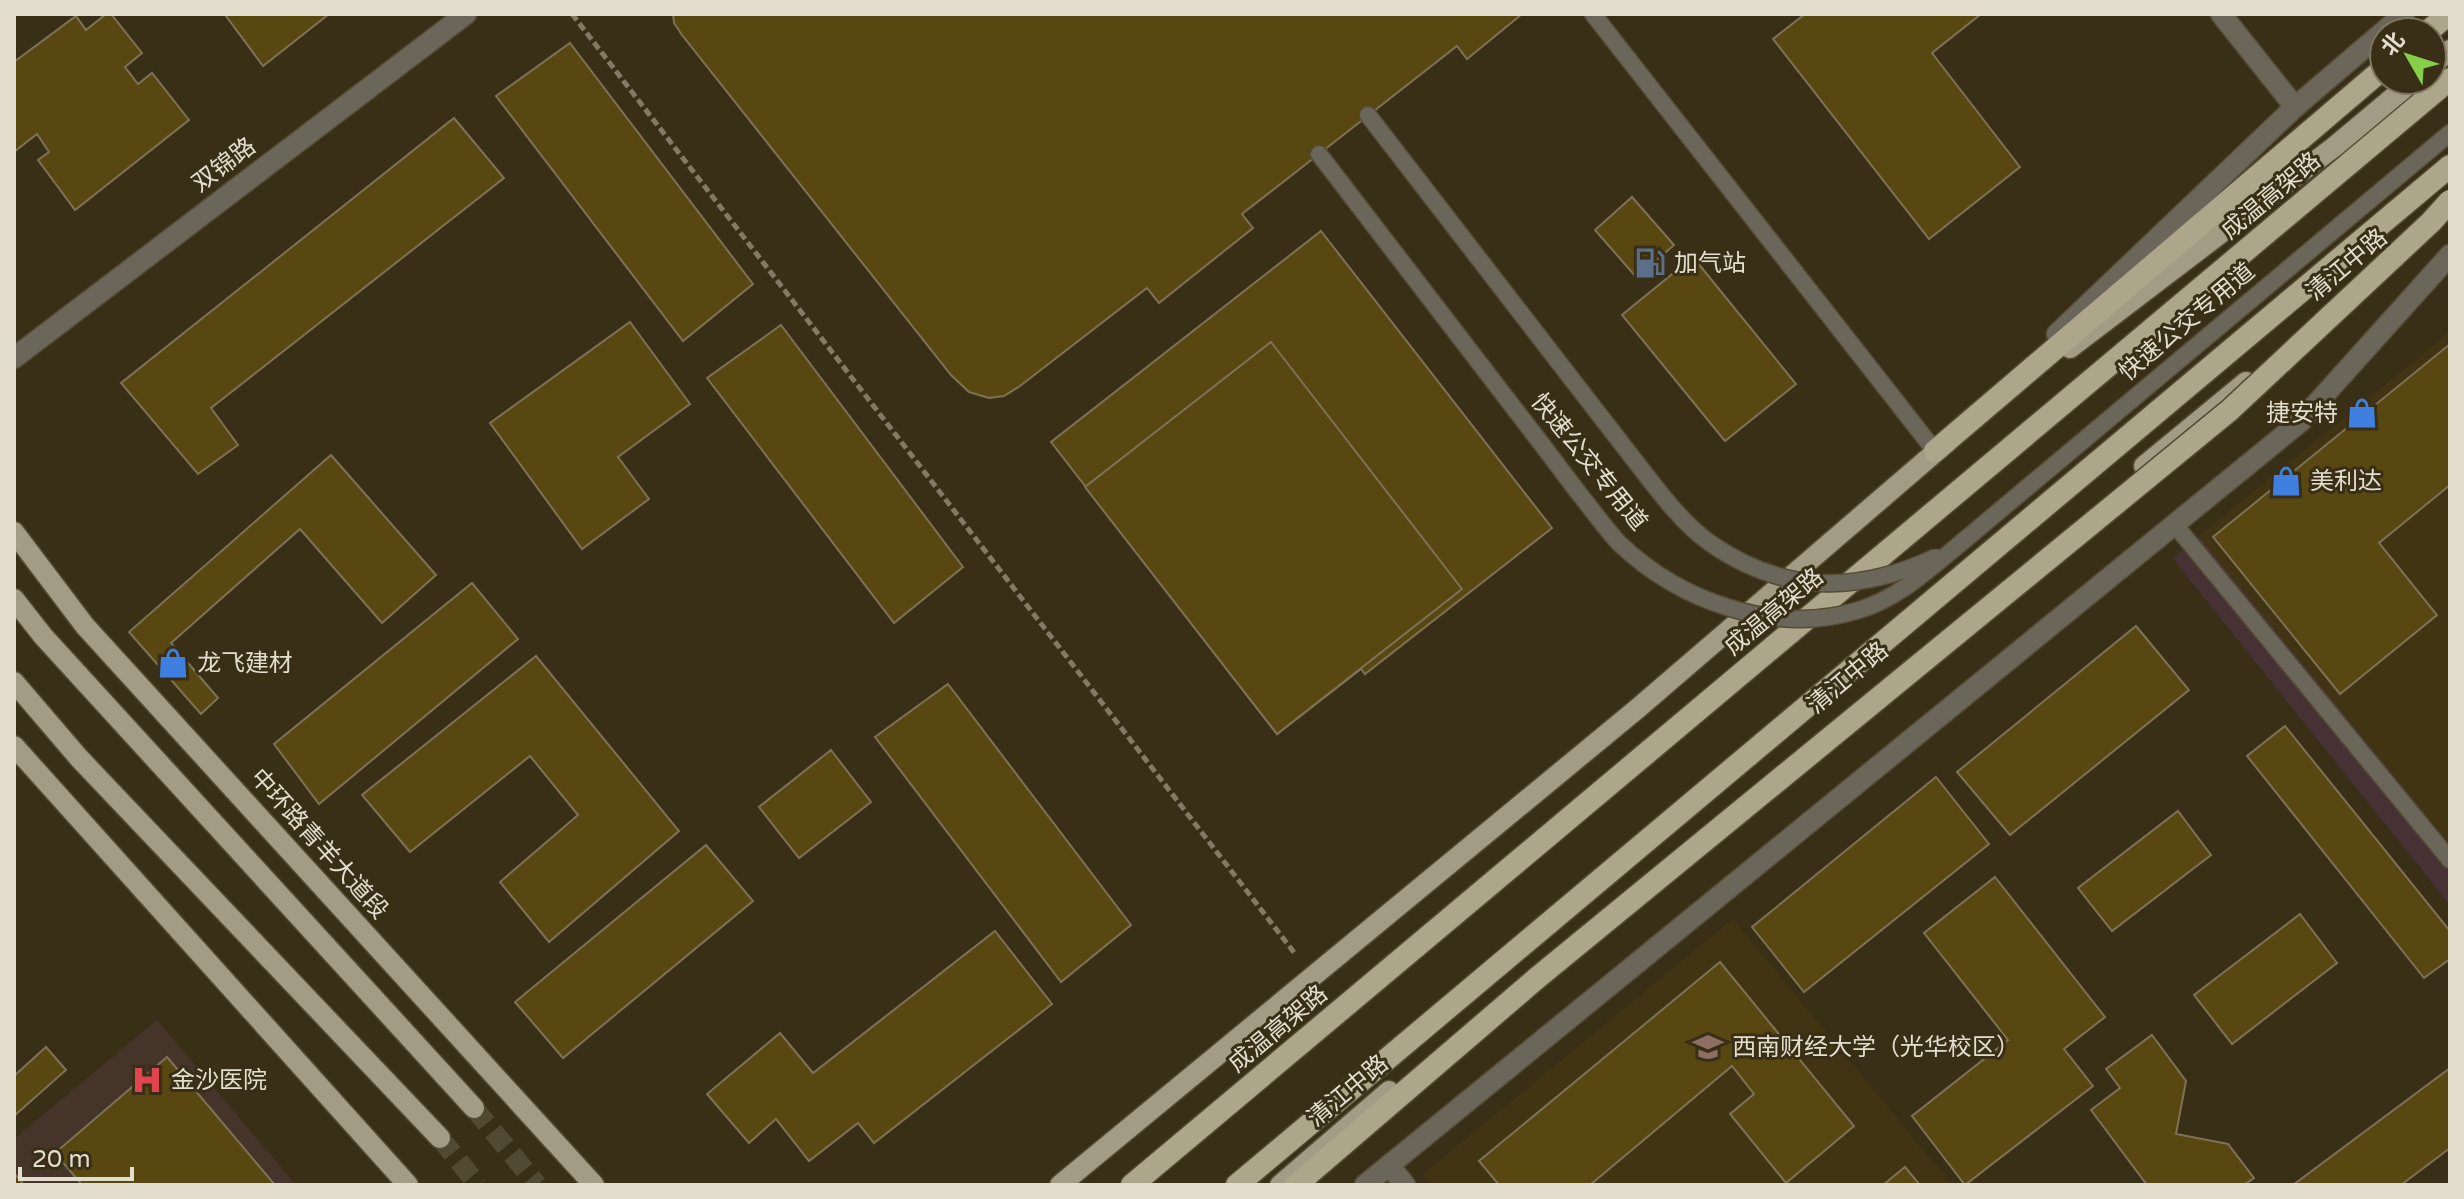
<svg xmlns="http://www.w3.org/2000/svg" width="2464" height="1199" viewBox="0 0 2464 1199" font-family="'Varela Round','Noto Sans SC',sans-serif">
<rect width="100%" height="100%" fill="#392f16"/>
<!-- commercial -->
<path fill="#463235" d="M2199,536L2450,844V905L2173,559Z"/>
<!-- built -->
<g fill="#413413">
<path d="M2450,332V844L2199,536Z"/>
<path d="M1733,919L1952,1185H1432L1423,1174Z"/>
</g>
<!-- medical -->
<path fill="#45342a" d="M157,1020L296,1185H14V1139Z"/>
<!-- building -->
<g fill="#594711" stroke="#7d7257" stroke-width="2">
<path d="M106,14H111L142,53L125,67L138,84L152,73L189,120L75,210L38,160L49,152L37,134L14,152V62L76,16L86,30Z"/>
<path d="M229,14H329L263,66L226,16Z"/>
<path d="M673,14H1522L1467,59L1457,46L1319,154L1242,214L1253,228L1159,303L1147,288L1020,386L1004,396L989,398L969,392L951,375L682,35L674,23Z"/>
<path d="M1805,14H1981L1932,53L2020,167L1929,239L1773,39Z"/>
<path d="M570,43L753,284L683,341L496,96Z"/>
<path d="M454,118L504,178L211,408L238,445L198,474L121,383Z"/>
<path d="M1632,197L1674,245L1637,278L1595,230Z"/>
<path d="M1321,231L1552,528L1365,674L1361,669L1277,734L1051,442Z"/>
<path d="M1693,257L1796,384L1725,441L1622,315Z"/>
<path d="M630,322L690,404L618,457L649,499L582,549L490,423Z"/>
<path d="M781,325L963,567L894,623L707,378Z"/>
<path d="M1271,342L1462,589L1277,734L1085,487Z"/>
<path d="M2450,344V485L2379,543L2437,615L2340,694L2213,537Z"/>
<path d="M331,455L436,575L382,623L300,529L171,643L218,698L201,714L129,632Z"/>
<path d="M472,583L518,639L319,804L274,744Z"/>
<path d="M2136,626L2189,690L2010,835L1957,772Z"/>
<path d="M536,656L679,831L549,942L500,882L578,815L530,756L410,852L362,795Z"/>
<path d="M948,684L1131,925L1061,982L875,737Z"/>
<path d="M2285,726L2450,931V959L2424,978L2247,756Z"/>
<path d="M831,750L871,802L799,858L759,807Z"/>
<path d="M1936,777L1989,844L1804,992L1752,927Z"/>
<path d="M2178,811L2211,855L2112,931L2078,888Z"/>
<path d="M706,845L753,901L563,1058L515,1002Z"/>
<path d="M1995,877L2105,1017L2064,1049L2093,1086L1965,1185L1912,1116L2008,1040L1924,933Z"/>
<path d="M2300,914L2337,963L2232,1044L2194,995Z"/>
<path d="M995,931L1052,1004L874,1143L858,1123L809,1161L776,1119L749,1143L707,1094L780,1033L813,1073Z"/>
<path d="M1720,962L1854,1126L1786,1183L1730,1114L1754,1094L1732,1066L1590,1185H1499L1479,1161Z"/>
<path d="M2152,1035L2186,1081L2176,1134L2228,1144L2254,1178L2244,1185H2147L2091,1110L2120,1088L2106,1069Z"/>
<path d="M46,1047L66,1070L14,1116V1076Z"/>
<path d="M167,1057L275,1185H82L55,1153Z"/>
<path d="M2450,1068V1148L2401,1185H2293Z"/>
<path d="M1905,1167L1920,1185H1883Z"/>
<path d="M14,1173L24,1185H14Z"/>
</g>
<g fill="none" stroke-linecap="round" stroke-linejoin="round">
<!-- primary-tunnel -->
<g stroke="#524932" stroke-width="20" stroke-dasharray="20 10" stroke-linecap="butt">
<path d="M474,1108L537,1185"/>
<path d="M440,1138L478,1185"/>
</g>
<!-- service casing -->
<g stroke="#544b33" stroke-width="19">
<g id="service">
<path d="M1593,14L1935,451"/>
<path d="M1368,115L1557,360"/>
<path d="M1319,154L1507,399"/>
<path d="M2175,525L2450,860"/>
<path d="M1955,548L2450,133"/>
</g>
</g>
<!-- minor casing -->
<g stroke="#544b33" stroke-width="23">
<g id="minor">
<path d="M14,358L466,14"/>
<path d="M1389,1165L1405,1185"/>
</g>
</g>
<!-- tertiary casing -->
<g stroke="#544b33" stroke-width="23">
<g id="tertiary">
<path d="M2221,14L2295,107"/>
<path d="M2057,334L2295,107L2404,14"/>
<path d="M1365,1185L2300,422L2450,255"/>
</g>
</g>
<!-- primary casing -->
<g stroke="#544b33" stroke-width="23">
<g id="primary">
<path d="M2432,65L2450,50"/>
<path d="M2070,348L2334,147L2414,80"/>
<path d="M2144,466L2246,382"/>
<path d="M14,532L85,626L594,1185"/>
<path d="M14,599L43,636L474,1108"/>
<path d="M14,682L79,758L440,1138"/>
<path d="M14,746L408,1185"/>
<path d="M1060,1185L1637,709L1946,443"/>
<path d="M1280,1185L1389,1091"/>
</g>
</g>
<!-- trunk casing -->
<g stroke="#544b33" stroke-width="25">
<g id="trunk">
<path d="M2427,32L2449,14"/>
<path d="M1935,451L2384,68"/>
<path d="M1132,1185L2450,79"/>
<path d="M1237,1185L2450,166"/>
<path d="M1296,1185L1537,978"/>
</g>
</g>
<!-- path -->
<path stroke="#827a65" stroke-width="5" stroke-dasharray="8 4" stroke-linecap="butt" d="M572,14L1296,955"/>
<!-- service -->
<use href="#service" stroke="#6a665a" stroke-width="16"/>
<!-- minor -->
<use href="#minor" stroke="#6a665a" stroke-width="20"/>
<!-- tertiary -->
<use href="#tertiary" stroke="#6a665a" stroke-width="20"/>
<!-- primary -->
<use href="#primary" stroke="#a39b83" stroke-width="20"/>
<!-- trunk -->
<use href="#trunk" stroke="#aea68a" stroke-width="22"/>
<!-- service-bridge casing -->
<g stroke="#544b33" stroke-width="19" stroke-linecap="butt">
<g id="service-bridge">
<path d="M1557,360C1582,392 1607,425 1632,457C1655,486 1679,521 1710,543C1783,594 1857,594 1936,557"/>
<path d="M1507,399C1531,430 1554,460 1577,491C1591,508 1604,527 1619,543C1680,602 1777,636 1859,610C1896,599 1926,572 1955,548"/>
</g>
</g>
<!-- trunk-bridge casing -->
<g stroke="#544b33" stroke-width="25" stroke-linecap="butt">
<path id="trunk-bridge" d="M1537,978L2230,410L2431,222L2450,201"/>
</g>
<!-- service-bridge -->
<use href="#service-bridge" stroke="#6a665a" stroke-width="16"/>
<!-- trunk-bridge -->
<use href="#trunk-bridge" stroke="#aea68a" stroke-width="22"/>
</g>
<!-- icons -->
<defs>
<g id="fuel-bare" transform="scale(2.4)"><path d="M-5.5-6h7V0h2V4h1.3V-2.5L3-4.5l.8-.8L6-3V5H2.5V1h-1V6h-7ZM-4.2-4.7v3.2H.2V-4.7Z" fill="#5c6f8a" stroke="#392f16" stroke-width="2.5" paint-order="stroke"/></g>
<g id="shop-bare" transform="scale(2.4)"><path d="M-5-2.5h2.3a2.7 3.5 0 0 1 5.4 0H5L5.5 6h-11ZM-1.5-2.5h3a1.5 2.3 0 0 0-3 0Z" fill="#3f7fe0" stroke="#392f16" stroke-width="2.5" paint-order="stroke"/></g>
<g id="university-bare" transform="scale(2.4)"><path d="M0-5L7-2L0 1L-7-2ZM-4 1L0 2.5L4 1V4Q0 6-4 4Z" fill="#8d6e63" stroke="#392f16" stroke-width="2.5" paint-order="stroke"/></g>
<g id="hospital-bare" transform="scale(2.4)"><path d="M-5-5h3v3.5h4V-5h3V5h-3V1.5h-4V5h-3Z" fill="#e0444e" stroke="#392f16" stroke-width="2.5" paint-order="stroke"/></g>
</defs>
<g fill-rule="evenodd">
<use href="#fuel-bare" x="1650" y="263"/>
<use href="#shop-bare" x="2362" y="413"/>
<use href="#shop-bare" x="2286" y="481"/>
<use href="#shop-bare" x="173" y="663"/>
<use href="#university-bare" x="1708" y="1047"/>
<use href="#hospital-bare" x="147" y="1080"/>
</g>
<g text-anchor="middle" dominant-baseline="central" stroke-width="6" stroke-linejoin="round" paint-order="stroke">
<!-- street labels -->
<g font-size="24" fill="#e3ddce" stroke="#392f16">
<text transform="translate(224 165) rotate(-37)">双锦路</text>
<text transform="translate(2271 196) rotate(-40)">成温高架路</text>
<text transform="translate(2347 265) rotate(-40)">清江中路</text>
<text transform="translate(2187 322) rotate(-40)">快速公交专用道</text>
<text transform="translate(1589 462) rotate(51)">快速公交专用道</text>
<text transform="translate(1774 612) rotate(-40)">成温高架路</text>
<text transform="translate(1848 678) rotate(-40)">清江中路</text>
<text transform="translate(319 844) rotate(48)">中环路青羊大道段</text>
<text transform="translate(1278 1029) rotate(-40)">成温高架路</text>
<text transform="translate(1348 1091) rotate(-40)">清江中路</text>
</g>
<!-- poi labels -->
<g font-size="24" fill="#e3ddce" stroke="#392f16" text-anchor="start">
<text x="1674" y="263">加气站</text>
<text x="2338" y="413" text-anchor="end">捷安特</text>
<text x="2310" y="481">美利达</text>
<text x="197" y="663">龙飞建材</text>
<text x="1732" y="1047">西南财经大学（光华校区）</text>
<text x="171" y="1080">金沙医院</text>
</g>
</g>
<!-- border -->
<rect width="2464" height="1199" fill="none" stroke="#e3ddce" stroke-width="32"/>
<!-- north arrow -->
<g transform="translate(2408 56) rotate(309)"><circle r="38" fill="#392f16" stroke="#7d7560" stroke-width="2"/>
<path d="M0-6L14 30L0 20L-14 30Z" fill="#86cf4b"/>
<text y="-12" font-size="22" font-weight="bold" text-anchor="middle" fill="#e3ddce">北</text>
</g>
<!-- scale -->
<path d="M20 1167v12h112v-12" fill="none" stroke="#e3ddce" stroke-width="4"/>
<text x="32" y="1167" font-size="24" fill="#e3ddce" stroke="#392f16" stroke-width="6" paint-order="stroke">20 m</text>
</svg>
